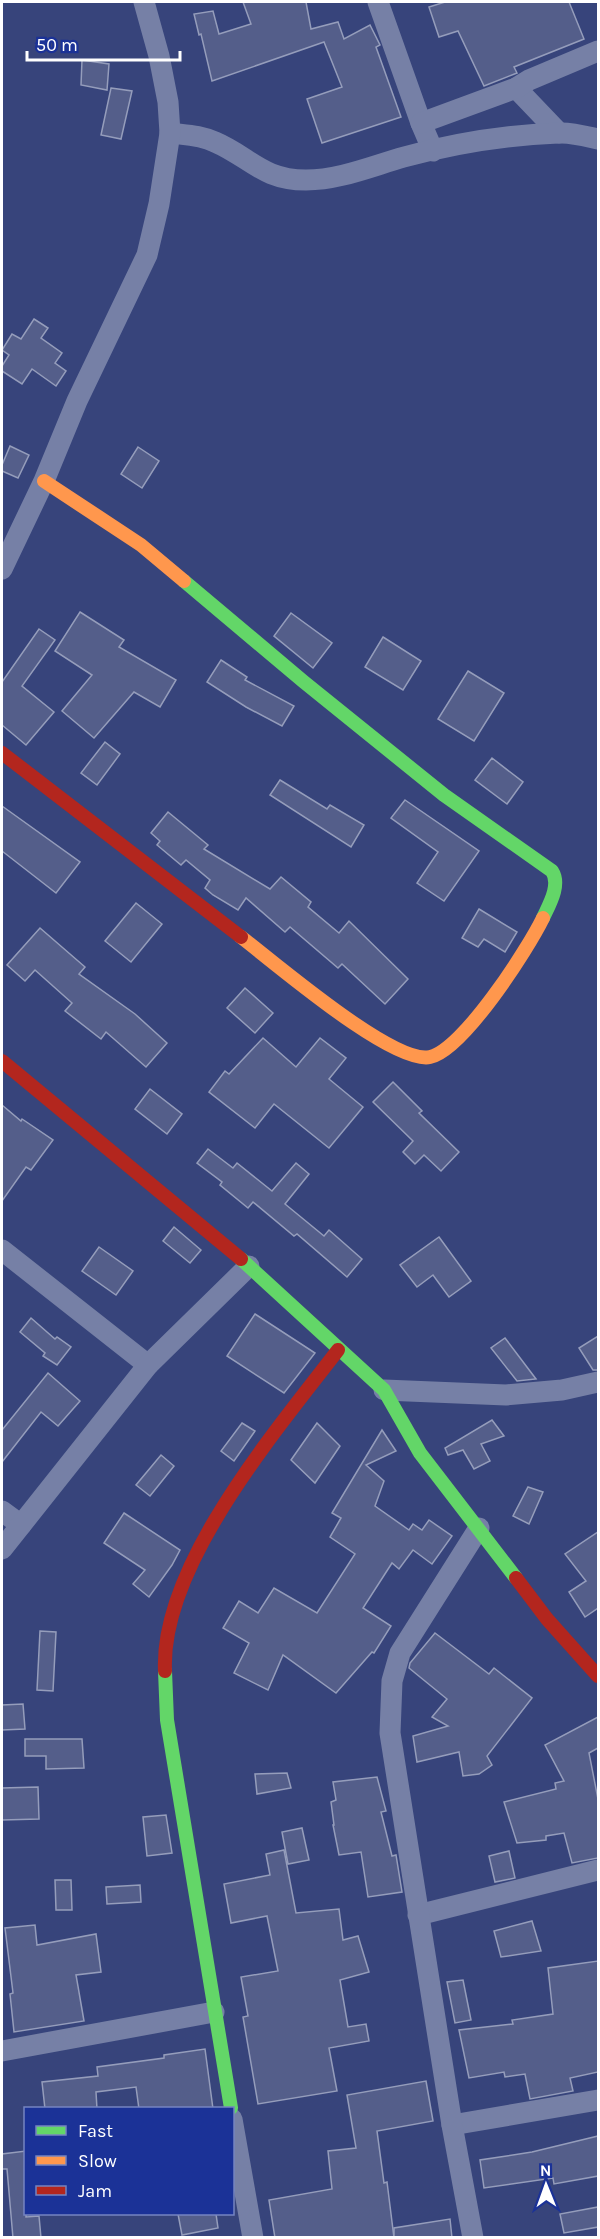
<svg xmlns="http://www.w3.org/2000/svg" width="600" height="2239" viewBox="0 0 600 2239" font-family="Karla,sans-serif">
<rect width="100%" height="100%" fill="#37447b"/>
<!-- building -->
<g fill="#545e8a" stroke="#959dbb" stroke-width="1.5">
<path d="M243,2H306L311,29L338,22L344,39L370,25L380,45L376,47L401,117L322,143L307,99L342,87L324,42L212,81L201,34L199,35L194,14L213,11L219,34L251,24Z"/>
<path d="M445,2H569L584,39L514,67L517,73L484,86L458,31L439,37L429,7Z"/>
<path d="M82,60L109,64L107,90L81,85Z"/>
<path d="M111,88L132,91L121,139L101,135Z"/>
<path d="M34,319L48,328L41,338L62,353L55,363L66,371L56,386L32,369L22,384L2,371V366L9,355L2,350L12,334L21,339Z"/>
<path d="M10,446L29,455L18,478L2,471V465Z"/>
<path d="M138,447L159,461L142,488L121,474Z"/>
<path d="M80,612L124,640L119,647L176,680L160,707L134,692L94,738L62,711L92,675L55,651Z"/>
<path d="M291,613L332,643L313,668L274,636Z"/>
<path d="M39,629L55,640L22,686L54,712L26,745L2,725V682Z"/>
<path d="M383,637L421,661L403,690L365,667Z"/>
<path d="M221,660L247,677L245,680L294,706L282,726L246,707L207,682Z"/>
<path d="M468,671L504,693L474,741L438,719Z"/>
<path d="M105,742L120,754L97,785L81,773Z"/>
<path d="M492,758L523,782L507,804L475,780Z"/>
<path d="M280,780L327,809L330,805L364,825L351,847L270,795Z"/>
<path d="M405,800L479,851L444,901L417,883L438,852L391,818Z"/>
<path d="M2,806L80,862L56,893L2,851Z"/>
<path d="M168,812L208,845L204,849L270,889L281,877L311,902L308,907L339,933L349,921L408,979L385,1004L342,964L338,968L290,927L285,932L246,898L238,910L213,895L205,888L210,880L186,860L181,865L157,845L160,841L151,833Z"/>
<path d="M136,903L162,924L131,962L105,941Z"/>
<path d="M479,909L517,932L505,952L484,939L478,947L462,938Z"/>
<path d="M40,928L85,967L79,974L135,1014L167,1043L146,1067L106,1032L101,1039L65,1011L72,1003L35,970L25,981L7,965Z"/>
<path d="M245,988L273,1013L255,1033L227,1008Z"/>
<path d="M263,1038L296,1067L320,1038L346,1058L329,1079L363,1107L329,1148L274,1104L255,1128L209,1092L225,1071L229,1074Z"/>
<path d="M393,1082L422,1111L419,1113L459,1152L441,1171L424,1155L415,1164L403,1152L413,1141L373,1102Z"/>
<path d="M150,1089L182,1114L167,1134L135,1109Z"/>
<path d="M2,1105L21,1121L22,1119L53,1140L31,1170L26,1167L2,1201Z"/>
<path d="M208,1149L233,1168L237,1163L272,1191L296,1163L309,1174L285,1204L324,1236L329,1230L362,1259L347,1277L297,1234L294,1236L253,1202L248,1208L220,1185L222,1182L197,1163Z"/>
<path d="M174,1227L201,1250L190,1263L163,1241Z"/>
<path d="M439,1237L471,1281L449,1297L433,1275L417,1287L400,1265Z"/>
<path d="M99,1247L133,1271L116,1295L82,1271Z"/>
<path d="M255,1314L315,1353L284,1393L227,1356Z"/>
<path d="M31,1318L55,1339L57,1337L71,1347L57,1365L43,1356L45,1353L20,1332Z"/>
<path d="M598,1336V1370H593L579,1348Z"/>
<path d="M505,1338L536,1379L517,1381L491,1348Z"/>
<path d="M48,1373L80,1401L58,1426L41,1412L2,1462V1430Z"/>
<path d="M492,1420L504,1436L481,1444L490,1461L474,1469L463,1450L448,1455L445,1448Z"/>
<path d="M242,1423L255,1431L234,1461L221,1451Z"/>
<path d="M317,1423L340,1446L315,1483L291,1460Z"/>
<path d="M382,1430L396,1451L366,1465L384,1481L375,1506L409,1530L413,1524L422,1530L429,1520L452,1536L432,1564L413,1550L399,1569L392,1563L363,1608L391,1626L374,1653L372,1652L336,1693L283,1655L268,1690L234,1673L249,1643L223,1628L239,1601L258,1613L274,1588L317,1613L355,1554L330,1537L341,1518L332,1513Z"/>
<path d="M161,1455L174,1466L150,1496L136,1485Z"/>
<path d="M528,1487L543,1492L529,1524L513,1516Z"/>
<path d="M124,1513L180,1550L172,1565L149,1597L133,1584L145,1570L104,1543Z"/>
<path d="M598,1532V1608L585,1617L569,1592L586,1581L565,1554Z"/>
<path d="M40,1631L56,1632L53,1691L37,1690Z"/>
<path d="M435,1633L489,1674L494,1668L532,1698L487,1756L492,1765L479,1774L463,1776L459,1752L417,1762L413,1736L448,1726L432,1717L447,1699L409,1668L410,1663Z"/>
<path d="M23,1704L25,1729L2,1730V1705Z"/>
<path d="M598,1717V1748L589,1753L598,1799V1858L572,1863L564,1833L546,1836V1840L517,1843L504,1802L556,1789L555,1783L564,1781L545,1745Z"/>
<path d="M25,1739H82L84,1768L46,1769V1756H25Z"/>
<path d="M287,1773L291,1788L257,1794L255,1774Z"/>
<path d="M377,1777L386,1811L381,1812L392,1856L396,1855L402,1892L368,1897L361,1852L339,1855L333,1825H334L331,1802L336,1800L333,1782Z"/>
<path d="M38,1787L39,1819L2,1820V1788Z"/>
<path d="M166,1815L172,1853L147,1856L143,1817Z"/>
<path d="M302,1828L309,1860L288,1864L282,1832Z"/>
<path d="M284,1850L296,1913L339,1909L343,1940L358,1936L369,1972L340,1980L348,2027L366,2024L369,2041L329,2048L337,2091L258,2104L243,2017L248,2016L241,1977L278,1971L267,1916L231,1923L224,1884L270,1875L266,1854Z"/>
<path d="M509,1851L515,1878L495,1882L489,1856Z"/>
<path d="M55,1880H71L72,1910H56Z"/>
<path d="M140,1885L141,1902L107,1904L106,1887Z"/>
<path d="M532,1921L541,1951L501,1957L494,1931Z"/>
<path d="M35,1925L37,1945L96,1934L101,1972L76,1975L84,2021L14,2032L10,1994L13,1993L5,1928Z"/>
<path d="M598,1961V2072L570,2078L573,2091L530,2099L525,2074L505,2077L504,2072L469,2078L459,2030L513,2024L512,2020L553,2014L548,1968Z"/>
<path d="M463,1980L471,2020L455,2023L447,1982Z"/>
<path d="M205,2049L213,2109H139L136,2087L96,2092L97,2109H45L42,2082L98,2076L97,2067L164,2058V2055Z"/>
<path d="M426,2081L433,2121L377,2131L384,2183L387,2182L394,2238H275L269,2200L332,2189L328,2151L356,2148L347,2095Z"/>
<path d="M598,2136V2176L554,2184L553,2178L484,2188L480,2160L532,2152Z"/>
<path d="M26,2151V2217L39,2216L41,2238H13L7,2169H2V2154Z"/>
<path d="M598,2207V2227L564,2233L560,2214Z"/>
<path d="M178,2214H216L218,2228L182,2235Z"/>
<path d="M450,2219L452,2238H394V2228Z"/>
</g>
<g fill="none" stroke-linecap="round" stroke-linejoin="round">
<!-- street -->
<g stroke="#7680a6" stroke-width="21">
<path d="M378,2L421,123L433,151"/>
<path d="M516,88L559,133"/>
<path d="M421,123L516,88L529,80L598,51"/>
<path d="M170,133C186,135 201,135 215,142C250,157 262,180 306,180C339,180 372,166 404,157C452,144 508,135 558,133C571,132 585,136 598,139"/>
<path d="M2,569L44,481L77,401L147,255L159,204L170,133L168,102L159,56L144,2"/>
<path d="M2,1250L148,1365"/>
<path d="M384,1390L506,1395L562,1390L598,1382"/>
<path d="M2,1511L21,1525"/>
<path d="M2,1549L148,1365L249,1266"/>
<path d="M418,1915L598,1870"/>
<path d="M2,2051L214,2012"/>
<path d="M232,2119L253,2238"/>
<path d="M452,2125L598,2100"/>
<path d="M473,2238L452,2125L390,1733L392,1681L400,1653L479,1528"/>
</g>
<!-- fast -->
<g stroke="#63d668" stroke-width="14">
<path d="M184,581L304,682L444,795L552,871C561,885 549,905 543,918"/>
<path d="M241,1259L384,1390L420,1453L516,1578"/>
<path d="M165,1671L167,1720L231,2108"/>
</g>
<!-- slow -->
<g stroke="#ff974d" stroke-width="14">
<path d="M44,481L141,545L184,581"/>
<path d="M241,937C274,962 393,1065 430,1057C463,1050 528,949 543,918"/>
</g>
<!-- jam -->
<g stroke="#b3261e" stroke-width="14">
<path d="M2,753L241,937"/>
<path d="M2,1061L241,1259"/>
<path d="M516,1578L547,1619L598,1676"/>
<path d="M165,1671C160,1566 276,1431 338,1350"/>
</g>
</g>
<!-- border -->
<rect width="600" height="2239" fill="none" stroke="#ffffff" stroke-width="6"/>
<!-- legend -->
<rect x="24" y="2107" width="210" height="108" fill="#1b3297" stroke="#7684c1" stroke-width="1.5"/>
<rect x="36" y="2126" width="30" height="9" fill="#63d668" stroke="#7684c1" stroke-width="1.5"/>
<text x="78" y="2137" font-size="18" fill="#ffffff">Fast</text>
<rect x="36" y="2156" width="30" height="9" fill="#ff974d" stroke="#7684c1" stroke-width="1.5"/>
<text x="78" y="2167" font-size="18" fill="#ffffff">Slow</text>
<rect x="36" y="2186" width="30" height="9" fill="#b3261e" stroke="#7684c1" stroke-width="1.5"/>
<text x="78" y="2197" font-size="18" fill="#ffffff">Jam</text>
<!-- north arrow -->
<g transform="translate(546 2185) rotate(359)" stroke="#1b3297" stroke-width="4.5" paint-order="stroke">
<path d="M0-4.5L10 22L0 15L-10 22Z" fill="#ffffff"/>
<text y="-9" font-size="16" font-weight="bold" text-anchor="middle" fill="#ffffff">N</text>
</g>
<!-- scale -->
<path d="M27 51v9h153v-9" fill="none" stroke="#ffffff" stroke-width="3"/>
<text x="36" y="51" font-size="18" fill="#ffffff" stroke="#1b3297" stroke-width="4.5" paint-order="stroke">50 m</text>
</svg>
